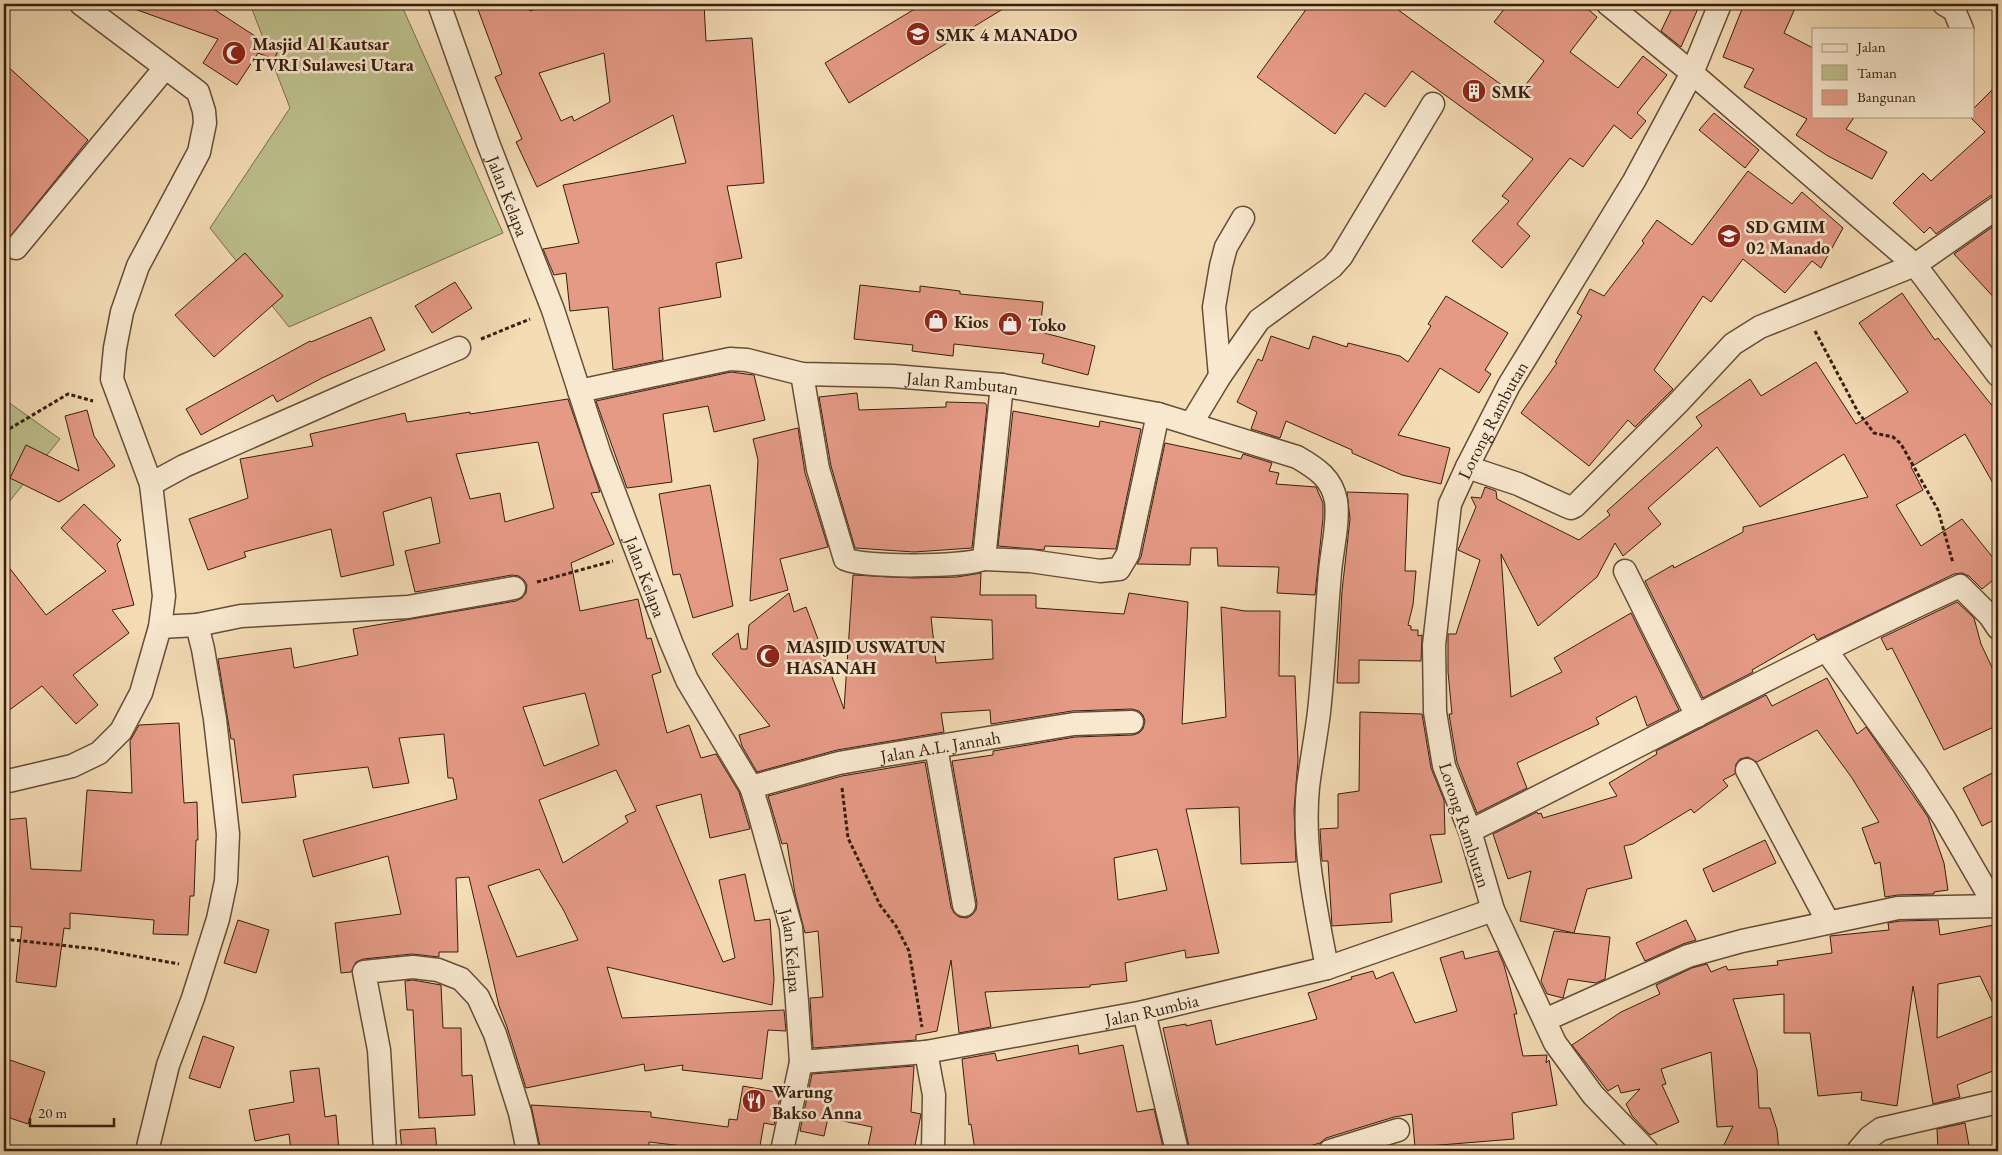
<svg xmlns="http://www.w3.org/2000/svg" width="2002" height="1155" viewBox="0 0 2002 1155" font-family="'EB Garamond',serif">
<rect width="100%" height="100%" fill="#f4dcb5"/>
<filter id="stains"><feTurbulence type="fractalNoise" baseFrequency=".004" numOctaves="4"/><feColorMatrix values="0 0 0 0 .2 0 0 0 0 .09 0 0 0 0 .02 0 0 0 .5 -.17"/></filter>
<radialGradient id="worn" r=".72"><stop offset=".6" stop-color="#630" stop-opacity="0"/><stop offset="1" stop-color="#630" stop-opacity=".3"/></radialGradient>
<!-- green -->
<g fill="#bdc08c" stroke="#7a6e4e">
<path d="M250,4H401L503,233L289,327L210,228L290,108Z"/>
<path d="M4,399L60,439L4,508Z"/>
</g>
<!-- building -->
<g fill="#e59a86" stroke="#361d0f" fill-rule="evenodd">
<path d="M129,4H217L215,10L278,51L274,59L258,53L237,85L203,63L218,39L129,7Z"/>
<path d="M476,4H528L530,11L553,4H704L706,41L752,38L764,183L727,186L742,258L716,263L721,297L659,308L663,360L613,370L608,307L570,311L566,273L554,275L543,249L579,243L563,185L686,163L673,115L537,187L516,142L522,139L495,77L502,74ZM604,53L610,102L574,121L572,116L561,121L539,73Z"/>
<path d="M923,4H1011L849,103L825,63Z"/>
<path d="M1310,4H1390L1517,96L1544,61L1494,22L1508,4H1582L1597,17L1570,52L1618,88L1643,56L1667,75L1637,113L1646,121L1631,139L1614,125L1583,167L1570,158L1517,224L1530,236L1502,268L1472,241L1509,201L1502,196L1533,159L1412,71L1385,107L1365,93L1335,134L1257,77Z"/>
<path d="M1674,4H1700L1681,47L1661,31Z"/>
<path d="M1744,4H1797L1784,33L1813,48V116H1855L1846,129L1887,152L1872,179L1828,156L1796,135L1807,119L1744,87L1754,69L1723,57Z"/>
<path d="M4,63L88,140L4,244Z"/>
<path d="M1998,84V194L1990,196L1936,234L1930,227L1924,233L1893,203L1923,173L1931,181L1985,132L1969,116H1973V109Z"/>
<path d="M1714,113L1759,150L1745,168L1699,130Z"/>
<path d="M1748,171L1792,204L1802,192L1843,228L1821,268L1812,261L1785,293L1743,259L1711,302L1703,296L1654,370L1673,389L1635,427L1628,420L1589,466L1521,413L1557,363L1555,362L1582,316L1577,313L1590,289L1604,296L1644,243L1642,241L1657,220L1692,245Z"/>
<path d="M1998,223V302L1954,254Z"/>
<path d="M245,253L283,296L214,357L175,315Z"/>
<path d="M455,282L472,308L432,333L415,306Z"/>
<path d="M860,285L920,292V286L960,291V294L1043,302L1040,332L1095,346L1088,375L1042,363L1044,354L954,344L953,356L912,351L913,345L854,339Z"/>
<path d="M1902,293L1935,340L1938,338L1998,413V492L1965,434L1911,467L1923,490L1896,505L1921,546L1962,519L1998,564V576L1982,589L1969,576L1962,573L1954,574L1817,640L1814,634L1752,670L1753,672L1703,698L1645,581L1673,565L1674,568L1743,532V527L1868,497L1844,454L1760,507L1717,447L1648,508L1661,524L1623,556L1615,543L1597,577L1538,626L1501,554L1511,697L1562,672L1554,658L1631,613L1679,710L1647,726L1636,696L1596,718L1599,724L1517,763L1527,788L1477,813L1457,762L1449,714H1452L1448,672V634H1456L1480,560L1458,550L1476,507L1471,497L1481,498L1485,487L1496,491L1497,499L1579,540L1610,515L1607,511L1702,426L1696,417L1750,379L1761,396L1816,362L1856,424L1908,392L1859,323Z"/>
<path d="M1446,296L1508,333L1485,370L1491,374L1479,393L1440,368L1398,435L1450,448L1441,484L1402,475L1352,453V450L1286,421L1280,438L1251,429L1257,412L1237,402L1258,359L1262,361L1271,336L1309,349L1313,336L1347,347L1348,343L1400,356L1408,362L1431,326L1428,324Z"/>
<path d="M371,317L385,350L322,378L277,402L273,395L201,435L186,409L310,341L311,342Z"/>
<path d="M731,372L754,375L765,420L714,432L708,406L663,414L672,482L627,488L596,401Z"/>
<path d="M857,393L859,410L946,407V402L985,403L987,406L972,548L914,552L855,548L831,466L819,397Z"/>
<path d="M568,399L600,492L591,493L614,544L571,563L580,611L638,599L647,639L651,638L661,672L652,675L667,733L689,725L701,758L716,754L739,792L750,829L710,838L701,794L656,806L723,962L735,958L719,880L745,874L755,921L770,919L774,979L772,1005L607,967L622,1018L784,1010L786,1031L768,1030L762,1079L682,1070L683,1065L645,1071L644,1064L526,1088L507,1027L499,1006L469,877L456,878L458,952H439V957L412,954L363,959L356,962L351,972L341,973L335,923L401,914L388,856L313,877L303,840L457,799L453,778H448L444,734L399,738L409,783L373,788L368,767L293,775L296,797L242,803L234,739H231L218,659L291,648L294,668L358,655L353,629L516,601L522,598L526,593L527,585L524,580L519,576L512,575L415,592L405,551L440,543L431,497L383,512L394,565L341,577L331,529L244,552L246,557L208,570L189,519L248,498L240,459L313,446L310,434L405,413L407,422L470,412V414ZM538,442L554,508L505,522L500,493L470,499L456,454ZM585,693L599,745L544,766L523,707ZM616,770L636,811L625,816L628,822L563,863L539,800ZM539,869L564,911L578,940L517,957L488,886Z"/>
<path d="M87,410L94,436L115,466L59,502L10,478L26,445L79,471L65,416Z"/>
<path d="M1013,411L1099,427L1100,421L1141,429L1116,549L1045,546L1044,550L998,546Z"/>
<path d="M798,428L805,473L828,547L780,559L788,590L750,601L758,460L753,439Z"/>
<path d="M1165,443L1241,459L1243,454L1272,463L1269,471L1279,473L1276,484L1316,487L1323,503V518L1315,595L1277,593L1279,567L1218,566L1217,548H1191L1190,565L1137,564L1141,557Z"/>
<path d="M710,485L733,606L693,618L680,574L673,575L659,494Z"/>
<path d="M1347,492L1408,494L1405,571H1416L1413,605L1408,625L1411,626V630H1418V636L1422,635L1421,661L1359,660V683H1337L1342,591L1350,519Z"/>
<path d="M84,504L121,540L117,544L134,605L112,610L129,633L73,675L98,705L76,724L42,686L4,714V561L46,615L106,571L61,528Z"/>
<path d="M981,573L980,595H1036V608L1124,614L1129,593L1188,602L1182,724L1226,717L1221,607L1245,611H1280L1279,676H1295L1298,760L1294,810L1296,862L1241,864L1239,807L1186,809L1219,953L1186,958L1185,950L1125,963L1127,981L1090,985V987L985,992L991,1027L959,1033L951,960L937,1031L916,1035V1040L813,1048L810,998L823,997L818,931L805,933L795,894L787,843L782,844L768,796L842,776L925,762L951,907L954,913L959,917L967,918L972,915L976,910L977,903L952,761L993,755V751L1075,737L1133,735L1139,733L1143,729L1145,721L1143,715L1139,711L1132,709L1072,711L991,724L990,710L941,713L944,732L837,750L757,772L742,746L739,735L770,726L712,654L738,633L741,649H747L749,625L789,593L794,612L806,607L844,709L853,575L914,578L957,577ZM931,617L992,620L993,659L936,663ZM1157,849L1167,890L1118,900L1114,858Z"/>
<path d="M1957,602L1974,618L1981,644L1998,680V725L1944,750L1892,648L1887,650L1881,638Z"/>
<path d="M1827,678L1857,734L1866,727L1928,817L1944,863L1948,890L1934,892V894L1898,895L1885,897L1880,862L1875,864L1862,828L1879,822L1852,778L1817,730L1757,762L1748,757L1740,759L1736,764L1735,774L1723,780L1728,786L1694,813L1691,809L1633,844L1624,846L1632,878L1587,889L1574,933L1520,921L1531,871L1508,879L1493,834L1537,812L1538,814L1541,813L1543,818L1617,796L1609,783L1657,754L1656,751L1766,695L1772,706Z"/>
<path d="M1360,712L1422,714L1431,768L1444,800L1445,834L1430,835L1442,882L1390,894L1392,922L1332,926L1328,861H1322L1320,829L1338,828V794L1359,791Z"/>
<path d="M179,723L184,803L197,802L198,840H196L194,896H190L188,935L153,934L154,920L70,913V929L64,928L56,987L16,982L22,927L4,926V820L26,818L31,869L81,871L87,790L132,793L130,741L139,725Z"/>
<path d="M1998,770V818L1982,826L1963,788Z"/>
<path d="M1765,840L1776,863L1713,892L1703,869Z"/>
<path d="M238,920L269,930L256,973L224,963Z"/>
<path d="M1686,920L1696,940L1683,944L1645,961L1636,943Z"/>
<path d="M1938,920L1940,935L1994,925L1998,945V1069L1957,1085L1960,1097L1933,1104L1913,986L1897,1106L1861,1100L1862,1092L1818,1096L1810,1033H1784V994L1733,999L1757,1070L1759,1108H1770L1777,1130L1779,1151H1721L1733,1126L1717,1127L1711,1052L1661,1069L1666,1084L1662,1085L1679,1122L1650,1135L1632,1116L1626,1104L1640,1089L1621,1093L1618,1085L1608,1091L1572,1045L1621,1012L1660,994L1656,985L1692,968L1707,964L1711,972L1726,966L1728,970L1778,965L1777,961L1832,953L1830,936L1889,930L1888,923L1900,921ZM1980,976L1998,1014L1937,1038L1938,984Z"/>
<path d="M1554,931L1610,937L1605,979L1596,983L1568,979L1563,998L1547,994L1541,981Z"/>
<path d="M1463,951L1465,959L1498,951L1504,965L1517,1014H1514L1523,1056L1547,1055L1546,1063L1549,1060L1557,1105L1512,1113L1514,1139L1415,1147L1412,1114L1394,1117L1326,1138L1320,1143L1292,1151H1190L1163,1028L1186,1024V1026L1211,1020L1216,1045L1317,1019L1308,993L1352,979L1351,977L1373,971L1376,979L1393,972L1415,1023L1457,1011L1440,958Z"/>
<path d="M413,980L441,985L443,1028H461L462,1076L472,1075L475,1115L419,1118L413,1010H407L405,981Z"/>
<path d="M203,1036L234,1047L220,1088L189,1078Z"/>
<path d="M1078,1045L1079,1054L1123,1045L1137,1112L1154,1109L1164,1151H975L971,1124L969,1125L962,1059L995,1053L997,1061Z"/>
<path d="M4,1058L45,1072L28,1124L4,1116Z"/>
<path d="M914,1066L911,1112L921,1114L914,1151H867L872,1127L828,1118L824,1136L800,1131L812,1074Z"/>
<path d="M319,1068L325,1117L336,1115L339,1151H291L289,1134L255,1141L249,1110L294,1102L290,1071Z"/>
<path d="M743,1086L781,1093L774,1125L764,1123L759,1151H746L717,1146V1150L649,1142V1151H541L531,1105L651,1112V1117L728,1127L729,1119L737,1120Z"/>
<path d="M1965,1123L1970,1151H1938L1937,1129Z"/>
<path d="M435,1128L437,1151H402L400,1130Z"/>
</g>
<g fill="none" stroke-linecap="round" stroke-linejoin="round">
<!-- minor casing -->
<g stroke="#664d38" stroke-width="25">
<g id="minor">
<path id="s1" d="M439,4L488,143L553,310L600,455L671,642L687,680L751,787L759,812L791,928L797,1002L801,1062L782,1151"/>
<path d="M1608,4L1692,73L1915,265L1998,375"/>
<path d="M1944,4L1954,10L1962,29"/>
<path d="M16,248L165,68"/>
<path d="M802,374L818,469L845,559C866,568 962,567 984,559"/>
<path d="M1220,376L1214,307L1221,266L1226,247L1243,218"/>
<path d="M1002,385L984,559L1030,561L1100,571L1119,569L1128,554L1158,414"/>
<path id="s2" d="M579,391L730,359L747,360L802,374L893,376L1002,385L1158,414L1297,457C1316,468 1332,478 1336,501C1339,523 1332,549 1330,572C1326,619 1324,666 1319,712C1316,737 1311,762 1308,787C1302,849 1316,908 1327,968"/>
<path d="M1191,424L1220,376L1259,320L1332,267L1341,257L1433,104"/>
<path d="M1467,467L1518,484L1566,506L1571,508L1575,506L1677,404L1733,344L1760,327L1915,265L1998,207"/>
<path d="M151,484L184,466L357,390L459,348"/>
<path d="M1625,571L1697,716"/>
<path d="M160,627L197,625L241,616L408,607L514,588"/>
<path d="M1826,650L1916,775L1944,818L1995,906"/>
<path d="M936,747L964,905"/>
<path d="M1747,770L1828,922"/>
<path d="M4,782L72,766L99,753L121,731L141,693L160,627L164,596L151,484L112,379L115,348L122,312L138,266L199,152L205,123L204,111L198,92L81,4"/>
<path id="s3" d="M751,787L839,763L879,756L1074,724L1132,722"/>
<path d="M1470,831C1634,750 1794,662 1960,586L1990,616L1998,628"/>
<path d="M1144,1012L1177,1151"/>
<path d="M1545,1020L1688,956L1742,941L1898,908L1998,906"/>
<path d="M926,1052L934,1095L933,1151"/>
<path id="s4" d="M801,1062L926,1052L1144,1012L1327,968L1493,910"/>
<path d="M147,1151L168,1065L193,998L218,919L226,881L228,834L222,780L215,719L203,649L197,625"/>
<path d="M385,1151L379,1050L364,972L413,967L438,970L461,979L478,997L495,1034L520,1113L528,1151"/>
<path d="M1330,1151L1398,1130"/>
<path id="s5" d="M1647,1151L1593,1095L1555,1043L1493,910L1470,831L1444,766L1435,712L1434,645L1450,504L1467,467L1509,385L1634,181L1692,73L1720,4"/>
<path d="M1858,1151L1870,1137L1881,1129L1998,1102"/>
</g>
</g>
<!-- path -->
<g stroke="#361d0f" stroke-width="3" stroke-dasharray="4 2.5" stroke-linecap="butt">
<path d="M1815,331L1858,412L1874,433L1893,437L1901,444L1938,510L1953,563"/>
<path d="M481,339L530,319"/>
<path d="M4,432L68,394L93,401"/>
<path d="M537,582L613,561"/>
<path d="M842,788L848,838L880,905L896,926L909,951L922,1027"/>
<path d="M4,939L96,949L179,964"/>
</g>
<!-- minor -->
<use href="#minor" stroke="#f8e8cf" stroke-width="22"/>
</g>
<!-- icons -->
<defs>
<g id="school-disc" transform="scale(1.25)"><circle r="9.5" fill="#8f2418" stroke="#f8e8cf"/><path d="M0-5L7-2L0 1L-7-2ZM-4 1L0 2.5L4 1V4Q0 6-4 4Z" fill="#fff"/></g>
<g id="mosque-disc" transform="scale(1.25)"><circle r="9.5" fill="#8f2418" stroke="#f8e8cf"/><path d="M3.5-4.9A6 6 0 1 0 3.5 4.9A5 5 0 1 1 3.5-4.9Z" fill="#fff"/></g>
<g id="building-disc" transform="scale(1.25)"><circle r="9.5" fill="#8f2418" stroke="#f8e8cf"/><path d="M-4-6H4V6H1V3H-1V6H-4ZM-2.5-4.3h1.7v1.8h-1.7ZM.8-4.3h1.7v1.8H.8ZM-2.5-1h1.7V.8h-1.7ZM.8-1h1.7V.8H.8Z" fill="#fff"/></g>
<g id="shop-disc" transform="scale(1.25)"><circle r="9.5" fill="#8f2418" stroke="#f8e8cf"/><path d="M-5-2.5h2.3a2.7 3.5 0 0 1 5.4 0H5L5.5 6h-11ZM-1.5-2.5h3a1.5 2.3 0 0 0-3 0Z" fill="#fff"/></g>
<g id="restaurant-disc" transform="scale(1.25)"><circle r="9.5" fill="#8f2418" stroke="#f8e8cf"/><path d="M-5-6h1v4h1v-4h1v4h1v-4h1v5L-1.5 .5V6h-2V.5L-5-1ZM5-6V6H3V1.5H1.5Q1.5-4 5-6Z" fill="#fff"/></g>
</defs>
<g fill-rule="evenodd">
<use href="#school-disc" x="918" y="34"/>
<use href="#mosque-disc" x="234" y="53"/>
<use href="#building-disc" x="1474" y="91"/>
<use href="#school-disc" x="1729" y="236"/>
<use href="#shop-disc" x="936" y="321"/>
<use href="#shop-disc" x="1010" y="324"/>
<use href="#mosque-disc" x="768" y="656"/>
<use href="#restaurant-disc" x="754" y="1101"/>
</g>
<g text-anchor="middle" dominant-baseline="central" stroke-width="5" stroke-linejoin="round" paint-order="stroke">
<!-- poi labels -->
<g font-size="18" font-weight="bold" fill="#361d0f" stroke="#f8e8cf" text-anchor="start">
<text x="936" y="34">SMK 4 MANADO</text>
<text x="252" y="43">Masjid Al Kautsar<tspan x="252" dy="21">TVRI Sulawesi Utara</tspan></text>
<text x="1492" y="91">SMK</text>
<text x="1746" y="226">SD GMIM<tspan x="1746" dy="21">02 Manado</tspan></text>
<text x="954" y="321">Kios</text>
<text x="1028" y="324">Toko</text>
<text x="786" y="646">MASJID USWATUN<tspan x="786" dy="21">HASANAH</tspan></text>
<text x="772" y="1091">Warung<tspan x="772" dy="21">Bakso Anna</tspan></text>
</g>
<!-- street labels -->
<g font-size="18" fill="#361d0f" stroke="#f8e8cf">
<text stroke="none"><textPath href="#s1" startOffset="204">Jalan Kelapa</textPath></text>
<text stroke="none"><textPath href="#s2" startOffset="389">Jalan Rambutan</textPath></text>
<text stroke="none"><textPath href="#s5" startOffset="799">Lorong Rambutan</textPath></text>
<text stroke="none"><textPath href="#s1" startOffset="609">Jalan Kelapa</textPath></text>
<text stroke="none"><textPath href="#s3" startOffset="194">Jalan A.L. Jannah</textPath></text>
<text transform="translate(1465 825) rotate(72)">Lorong Rambutan</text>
<text stroke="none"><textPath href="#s1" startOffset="1014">Jalan Kelapa</textPath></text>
<text stroke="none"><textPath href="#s4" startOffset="355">Jalan Rumbia</textPath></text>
</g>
</g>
<!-- margin -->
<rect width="2002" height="1155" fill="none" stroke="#f4dcb5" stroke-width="20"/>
<rect x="5" y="5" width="1992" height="1145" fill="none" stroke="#361d0f" stroke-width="2.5"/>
<rect x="10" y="10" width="1982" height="1135" fill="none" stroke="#361d0f"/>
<!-- legend -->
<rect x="1812" y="28" width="162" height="90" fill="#f8e8cf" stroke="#aa9782"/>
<rect x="1822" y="44" width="25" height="8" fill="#f8e8cf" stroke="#aa9782"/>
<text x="1857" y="52" font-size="15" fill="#361d0f">Jalan</text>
<rect x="1822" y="65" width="25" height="15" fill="#bdc08c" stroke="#aa9782"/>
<text x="1857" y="78" font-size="15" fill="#361d0f">Taman</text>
<rect x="1822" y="90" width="25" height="15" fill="#e59a86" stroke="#aa9782"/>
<text x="1857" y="102" font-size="15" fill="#361d0f">Bangunan</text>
<!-- scale -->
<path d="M30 1118v8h84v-8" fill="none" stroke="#361d0f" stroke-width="2.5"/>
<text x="38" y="1118" font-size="15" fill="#361d0f" stroke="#f8e8cf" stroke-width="4" paint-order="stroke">20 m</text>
<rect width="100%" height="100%" filter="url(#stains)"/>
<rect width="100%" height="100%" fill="url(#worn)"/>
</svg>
